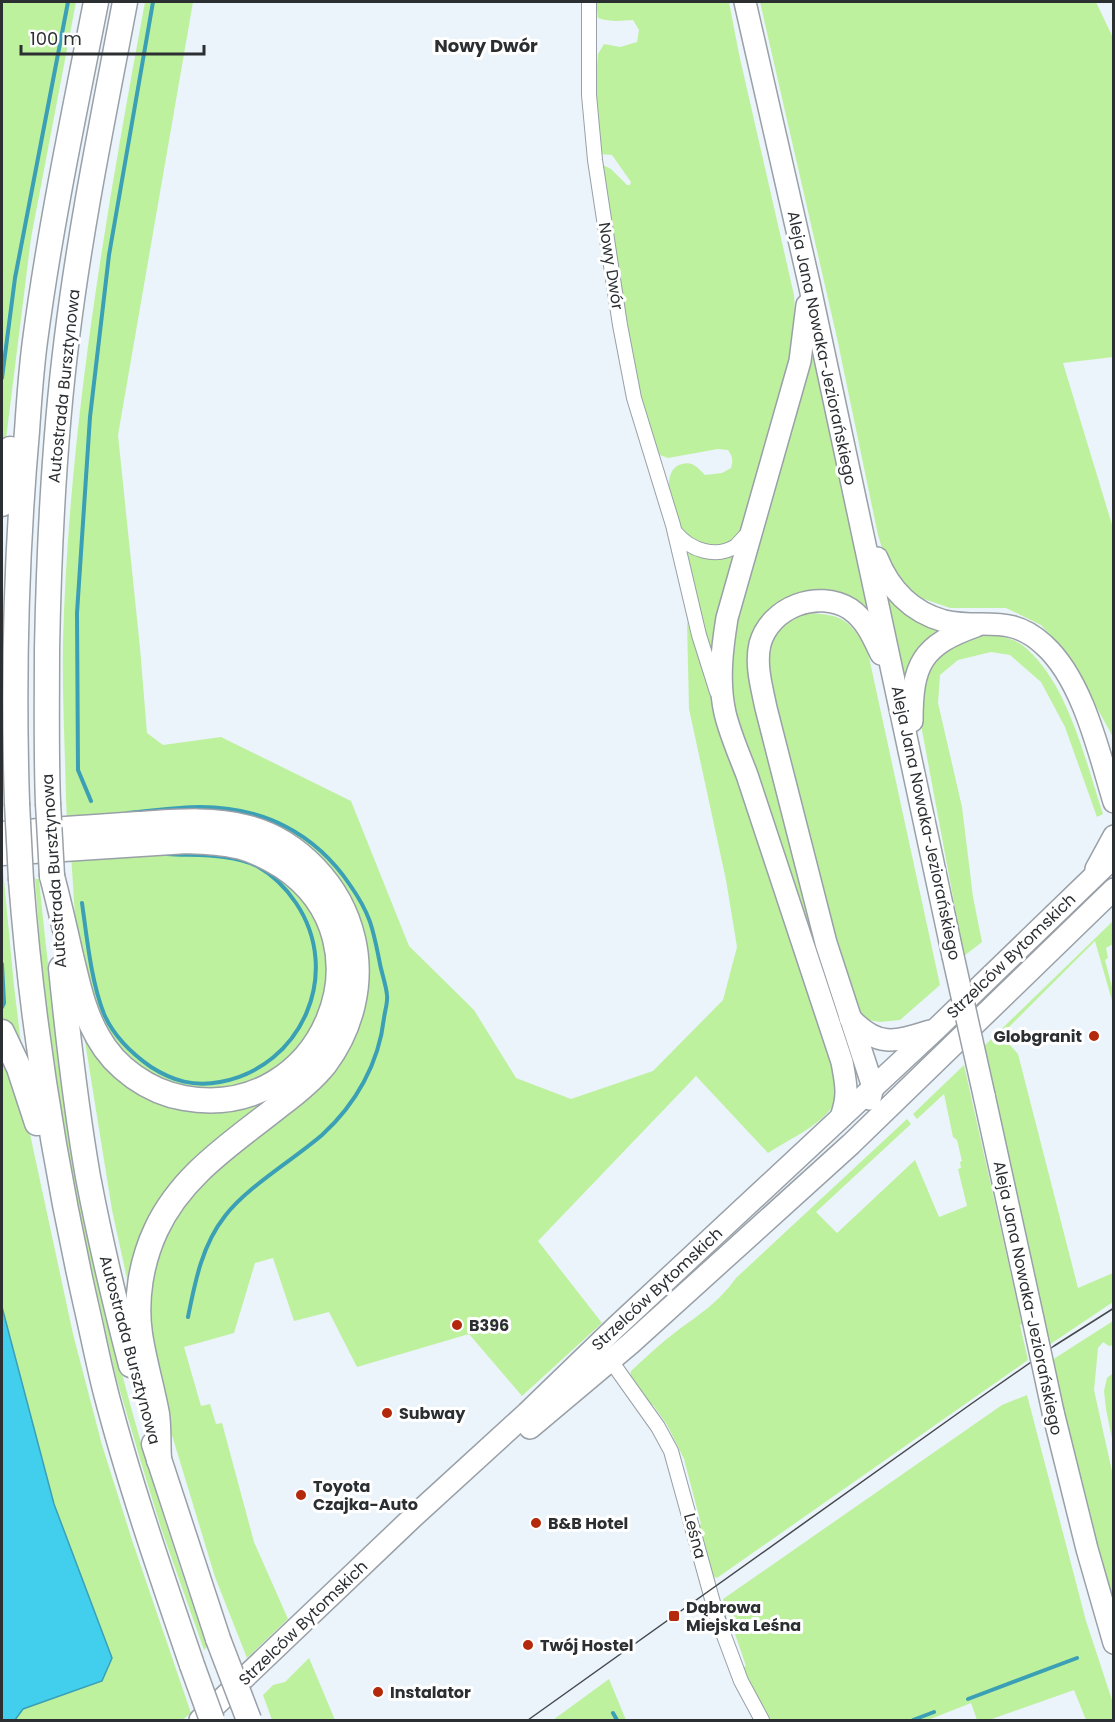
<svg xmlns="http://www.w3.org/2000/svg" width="1115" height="1722" viewBox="0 0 1115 1722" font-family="Poppins,sans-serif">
<rect width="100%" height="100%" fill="#ebf3fb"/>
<!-- green -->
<g fill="#bef19e">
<path d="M3,2H76L31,238L2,471Z"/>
<path d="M145,2H193L118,435L140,648L147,733L163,745L221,737L351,801L409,946L474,1010L516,1078L571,1099L653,1071L723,1000L737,947L726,880L689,709L687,621L783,919L834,1061L831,1063C835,1074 840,1089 835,1101C828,1122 786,1141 768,1153L696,1076L538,1241L602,1323L522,1396L469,1334L357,1367L329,1312L294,1321L273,1258L255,1263L234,1333L184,1347L201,1406L210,1404L216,1424L222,1423L254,1542L288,1619L247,1658L215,1577L168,1422L149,1341L148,1298L155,1257L179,1204L330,1071L322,864L67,820L66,800C65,747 62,694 63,641C69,426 106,213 145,2Z"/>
<path d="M596,2H729L739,54L794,295C798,339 785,380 774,423C765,457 756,491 747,526C734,542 725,550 704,544C700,543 694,542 691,540C676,528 655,470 682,464C693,461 698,468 705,475L722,473L731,468C733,461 733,457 728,450L718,449L668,458L660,455L655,448L640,397L625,324L601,164L611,169L627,185H630L631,182L612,155L600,154L595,95L598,54L604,44L620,47L637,42L639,30L633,20C620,21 610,22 598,18Z"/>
<path d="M760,2H1096L1114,40L1113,357L1063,363L1113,528V737L1066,652L1041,625L1006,608H950L921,598L903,583L887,564L878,535L837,338Z"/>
<path d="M809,356L813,358L869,614L840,597L760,630L818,935L808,938L731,699L733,628Z"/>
<path d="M736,551L712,660L686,558L687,554L692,553L708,558Z"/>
<path d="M879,585L951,628L903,689Z"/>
<path d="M809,613C844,615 848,620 867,648L940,985L900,1020L880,1022L862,1019L851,1003L768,680L767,654L776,633L791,618Z"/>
<path d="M985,633C999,636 1016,638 1027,649C1069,686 1086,763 1103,814L1097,817L1065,727L1041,682L1010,655L991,652L958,660L940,675L938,703L962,807L973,897L982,942L964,956L916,698L939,649Z"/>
<path d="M203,828C233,832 263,838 288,855C352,898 370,994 322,1055C283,1105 223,1131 182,1177C152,1211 140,1255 134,1298L131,1297L112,1210L83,1029C97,1049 112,1068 132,1083C145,1094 165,1100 182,1104C294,1130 382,1003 326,905C307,872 278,851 242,840C215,833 187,836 160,837C130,838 100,840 69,841V834Z"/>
<path d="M220,850L273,868L311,906L329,957L326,1003L297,1056L240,1090H179L133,1067L93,1014L76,932L71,854Z"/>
<path d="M2,859L14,986L23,1060L2,1021Z"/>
<path d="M35,879H39C55,1044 79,1209 121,1370C145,1464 176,1556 207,1647L204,1650L161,1528L140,1459L116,1377L80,1217L54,1068L42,970Z"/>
<path d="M1113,921V944L1106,948L1108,958L1105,960L1113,991V1004L1095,941L1001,1035L1018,1054L1078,1288L1113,1273V1302L1049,1345L984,1046Z"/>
<path d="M2,1048L24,1106L73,1334L102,1445L132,1540L191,1713L182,1720H15L23,1709L102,1681L112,1658L54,1504L2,1307Z"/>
<path d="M964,1065L1022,1324L1020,1325L1028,1360L717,1578L709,1574L697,1529L701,1524L684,1459L667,1425L653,1405H649L630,1376L631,1371C646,1357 661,1343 677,1331C700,1314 719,1302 736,1278L907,1119L911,1124L816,1212L837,1233L915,1160L939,1217L967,1206L958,1169L961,1168L960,1162L962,1161L957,1140L953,1137L944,1094L917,1119L913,1114Z"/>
<path d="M1113,1321V1345L1109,1346L1103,1342L1098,1348L1094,1390L1113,1476V1614L1082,1498L1052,1360Z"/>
<path d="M1113,1373V1444L1106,1409L1104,1391L1107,1378Z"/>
<path d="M1027,1395L1086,1621L1113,1703V1720H1086L1074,1690L989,1720H977L971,1703L928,1720H770L767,1714L762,1715L740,1668L746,1666L723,1599L1002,1405Z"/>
<path d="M309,1658L335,1720H272L263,1695L273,1685L285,1682Z"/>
<path d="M609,1679L626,1720H553Z"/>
</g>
<!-- water -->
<path fill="#41cfed" stroke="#3b9fb5" stroke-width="1.5" d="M2,1307L54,1504L112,1658L102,1681L23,1709L15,1720H2Z"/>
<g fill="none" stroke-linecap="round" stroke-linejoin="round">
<!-- stream -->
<g stroke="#3b9fb5" stroke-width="4">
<path d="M2,378L15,278L68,2"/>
<path d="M91,801L78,770L77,613L90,417L109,255L153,2"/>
<path d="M128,813C152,811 176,807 200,807C263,807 315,833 350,885C371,915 373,929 380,964C382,974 386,985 387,995C388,1002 385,1010 384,1018C379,1063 356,1104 322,1135C293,1160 247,1187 225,1216C202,1245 195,1282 188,1317"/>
<path d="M82,903C87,938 91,981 104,1014C114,1037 131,1053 151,1067C173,1081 194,1087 220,1082C302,1067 343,973 296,903C286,888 273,875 257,866C231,853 195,856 167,854"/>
<path d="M2,964L4,1003L2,1007"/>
<path d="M722,1610L725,1621"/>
<path d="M968,1699L1077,1658"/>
<path d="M613,1713L617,1720"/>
<path d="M913,1720L934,1712"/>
</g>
<!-- street casing -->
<g stroke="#99a0a7" stroke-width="16">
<g id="street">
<path d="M589,2V95L595,160L620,325L634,398L673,525L699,635L717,692"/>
<path d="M676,533C690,550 716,559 736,546C740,542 745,536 749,532"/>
<path d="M611,1361L658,1427L671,1451L717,1617L741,1681L762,1720"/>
</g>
</g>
<!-- primary casing -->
<g stroke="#99a0a7" stroke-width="24">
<g id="primary">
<path d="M745,2L809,283L953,956"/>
<path d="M807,305L800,361L727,618C722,649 718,682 725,713C730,734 739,754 747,775L842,1062C846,1084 849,1095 841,1117"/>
<path d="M877,558C889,588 911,612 944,621C983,630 1010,613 1044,645C1083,680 1099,753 1114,802"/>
<path d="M912,721C912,664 922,645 976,626"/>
<path d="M1096,869L1114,836"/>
<path d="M850,1018C878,1048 895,1042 930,1031"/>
<path d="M984,1095L1033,1319"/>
<path d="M870,1099L873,1087L826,943L766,708C762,688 755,665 760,644C770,607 818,589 850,609C866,620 873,637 881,654"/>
<path d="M1053,1412L1087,1549L1114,1643"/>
<path d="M530,1428L630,1344L851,1144L1114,889"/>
<path d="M200,1720L412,1518L527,1413L616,1327L936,1029L1114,857"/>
</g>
</g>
<!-- highway casing -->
<g stroke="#99a0a7" stroke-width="27">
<g id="highway">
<path d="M2,504L10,449"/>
<path d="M17,803C13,678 16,555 27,431C29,401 31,371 35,341C50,227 74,114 96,2"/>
<path d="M48,803C46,752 47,700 47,649C49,545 54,440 67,337C81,224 104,113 125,2"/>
<path d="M2,834C47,830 93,827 139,824C173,822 211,818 245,827C298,840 341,886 353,939C363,982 352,1028 325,1064C313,1079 296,1093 280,1105C234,1142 182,1174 156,1230C141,1262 135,1300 140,1334C144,1361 152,1387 157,1414C159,1429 158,1445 159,1460"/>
<path d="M2,853L187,841C206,842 223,842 241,847C256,851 269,858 282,866C397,942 323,1123 184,1098C149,1092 115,1068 98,1037C83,1011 78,984 71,956C65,929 59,903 52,876"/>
<path d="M21,880C32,1025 54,1163 86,1305C93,1335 99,1367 107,1397C131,1488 162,1577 192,1665"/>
<path d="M61,968C68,1038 76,1108 88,1177C100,1240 115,1303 131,1365"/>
<path d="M2,1032L19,1068L37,1123"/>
<path d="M154,1444L218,1639"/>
</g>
</g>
<!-- street -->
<use href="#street" stroke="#fff" stroke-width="14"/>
<!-- primary -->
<use href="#primary" stroke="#fff" stroke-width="21"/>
<!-- highway -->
<use href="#highway" stroke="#fff" stroke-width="24"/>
<!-- tram -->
<path stroke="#46494d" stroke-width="1.5" d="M528,1720L971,1404L1054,1346L1114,1308"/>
<!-- primary-bridge casing -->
<g stroke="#99a0a7" stroke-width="24" stroke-linecap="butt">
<g id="primary-bridge">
<path d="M953,956L984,1095"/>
<path d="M1033,1319L1053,1412"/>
</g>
</g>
<!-- highway-bridge casing -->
<g stroke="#99a0a7" stroke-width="27" stroke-linecap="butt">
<g id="highway-bridge">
<path d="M17,803L21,880"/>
<path d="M48,803L52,876"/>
<path d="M218,1639L249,1720"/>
<path d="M192,1665L212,1720"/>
</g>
</g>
<!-- primary-bridge -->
<use href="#primary-bridge" stroke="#fff" stroke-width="21"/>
<!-- highway-bridge -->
<use href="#highway-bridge" stroke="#fff" stroke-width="24"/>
</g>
<!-- markers -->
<g fill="#b4280b" stroke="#fff" stroke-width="2">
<circle cx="1094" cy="1036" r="6"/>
<circle cx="457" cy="1325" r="6"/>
<circle cx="387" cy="1413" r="6"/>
<circle cx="301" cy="1495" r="6"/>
<circle cx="536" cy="1523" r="6"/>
<rect x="668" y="1610" width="12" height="12" rx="3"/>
<circle cx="528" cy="1645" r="6"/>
<circle cx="378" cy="1692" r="6"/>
</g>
<g text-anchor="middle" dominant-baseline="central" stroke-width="6" stroke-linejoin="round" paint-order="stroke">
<!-- street labels -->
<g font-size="16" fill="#2c2f32" stroke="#fff">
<text transform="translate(611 266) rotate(81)">Nowy Dwór</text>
<text transform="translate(822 348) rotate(78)">Aleja Jana Nowaka-Jeziorańskiego</text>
<text transform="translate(64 386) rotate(-84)">Autostrada Bursztynowa</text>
<text transform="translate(926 823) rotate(78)">Aleja Jana Nowaka-Jeziorańskiego</text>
<text transform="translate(54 871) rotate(-94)">Autostrada Bursztynowa</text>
<text transform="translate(1011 956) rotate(-44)">Strzelców Bytomskich</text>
<text transform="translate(657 1289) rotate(-43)">Strzelców Bytomskich</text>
<text transform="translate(1028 1298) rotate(78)">Aleja Jana Nowaka-Jeziorańskiego</text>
<text transform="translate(130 1350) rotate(75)">Autostrada Bursztynowa</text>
<text transform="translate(695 1536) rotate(75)">Leśna</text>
<text transform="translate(303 1623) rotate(-44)">Strzelców Bytomskich</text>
</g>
<!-- poi labels -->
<g font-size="16" font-weight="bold" fill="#2c2f32" stroke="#fff" text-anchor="start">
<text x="1082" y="1036" text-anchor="end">Globgranit</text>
<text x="469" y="1325">B396</text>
<text x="399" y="1413">Subway</text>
<text x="313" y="1486">Toyota<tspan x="313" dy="18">Czajka-Auto</tspan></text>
<text x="548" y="1523">B&amp;B Hotel</text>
<text x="686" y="1607">Dąbrowa<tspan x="686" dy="18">Miejska Leśna</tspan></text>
<text x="540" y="1645">Twój Hostel</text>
<text x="390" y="1692">Instalator</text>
</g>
<!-- neighbourhood labels -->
<g font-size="18" font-weight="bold" fill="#2c2f32" stroke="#fff">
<text x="486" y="45">Nowy Dwór</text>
</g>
</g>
<!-- border -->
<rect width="1115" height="1722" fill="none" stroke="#2c2f32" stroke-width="6"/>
<!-- scale -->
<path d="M21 45v9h183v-9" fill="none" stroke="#2c2f32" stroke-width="3"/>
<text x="30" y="45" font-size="18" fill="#2c2f32" stroke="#ffffff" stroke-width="4.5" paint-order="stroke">100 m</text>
</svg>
